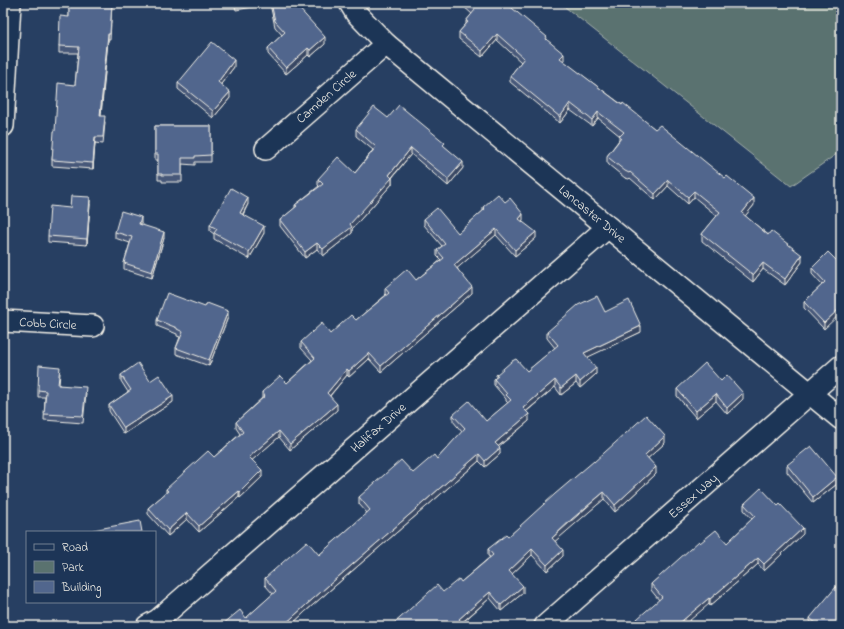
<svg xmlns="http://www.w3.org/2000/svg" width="844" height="629" viewBox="0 0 844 629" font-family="'Indie Flower',sans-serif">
<rect width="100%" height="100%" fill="#273f62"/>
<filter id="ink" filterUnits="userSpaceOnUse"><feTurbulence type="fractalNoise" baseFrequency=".025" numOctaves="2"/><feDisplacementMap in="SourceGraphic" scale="8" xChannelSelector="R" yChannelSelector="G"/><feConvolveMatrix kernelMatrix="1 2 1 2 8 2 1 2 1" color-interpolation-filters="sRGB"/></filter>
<g filter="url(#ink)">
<!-- green -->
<path fill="#5a726f" stroke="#a7b2ac" d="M560,3H841V151L791,186Z"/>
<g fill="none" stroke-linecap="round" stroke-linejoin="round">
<!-- street casing -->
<g stroke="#f4f1e8" stroke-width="24">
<g id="street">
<path id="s1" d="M350,3L356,13L386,44L841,419"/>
<path d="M3,126L10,3"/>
<path id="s2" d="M266,149L386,44"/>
<path id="s3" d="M3,321L93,326"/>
<path id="s4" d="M147,626L158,620L608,227"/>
<path id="s5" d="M545,626L841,366"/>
</g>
</g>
<!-- street -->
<use href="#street" stroke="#1d3557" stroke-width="21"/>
</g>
<!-- wall -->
<g fill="#465879" stroke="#f4f1e8">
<path d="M69,3H112L110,40H108L101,116L105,122L103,144L95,143L93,169L52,166V160L55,131L75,85L78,53H59V46L69,17Z"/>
<path d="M234,3H296V5L325,44L310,57L308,55L286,74L268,54V48L282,35L275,27L270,4L236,10Z"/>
<path d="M463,3H506L547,40L564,60L563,61L655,129L754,205L745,216L802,262L785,285L763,269L753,282L702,241V234L717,216L694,197L688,204L668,186L655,200L630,178L629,179L625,178L609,165L607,162V156L619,140V137L620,136L598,118L592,126L570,110L560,123L510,82V76L521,62L497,40L482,57L459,39V32L466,24V21L472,14L463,6Z"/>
<path d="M234,67L221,84L230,98L213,118L178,89V83Z"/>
<path d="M388,118L445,147L463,168L448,186L411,154L392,178V184L352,229V233L323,256L317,249L305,258L280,226V220L295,208V205L319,186L318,185V179L355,173L373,150L356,136V129Z"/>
<path d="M155,126H211V162H195V165L182,164V182H162V180H158V160H155Z"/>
<path d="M505,202L523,220L522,221L536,238L515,256L496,235L457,268L472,293L381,372L369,359L349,377L347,375L330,396L337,410L290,450L279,437L252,460L262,477L240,498L239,497L199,532L187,519L168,536L148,514V508L166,493V489L214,457L240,434L236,428V422L262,398V392L287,383L312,360L301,348V342L330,334L356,320L386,295L385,294V288L416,280L441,260L437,256V250L442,246L424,225V219L458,233L483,211V207Z"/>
<path d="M90,204L87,245L48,242V236L70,208Z"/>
<path d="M248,204L243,215L264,233L249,259L214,239V234L210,231V225Z"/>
<path d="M141,223V225L164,238L152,278L124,269V263L130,243L115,238V232Z"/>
<path d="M841,265V278L840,279L824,329L804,308V302L822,285L812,274V268Z"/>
<path d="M605,312L641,332L587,357L596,374L580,388L576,383L561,395L555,387L526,412L529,421L498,447L500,454L485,467L479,461L306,611L290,626H223V624L246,618L273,594L265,585V578L319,555L367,513L359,504V497L413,473L437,459L462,432L453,421V415L486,421L508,403L506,401V399L494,385V379L496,377V375L527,371L555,348L547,338V332Z"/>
<path d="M228,317L209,366L176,354V348L180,337L177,336V334L157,326V320Z"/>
<path d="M60,373L59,385L86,393L83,423L44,420L45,397H38V390Z"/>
<path d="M121,375L173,402L124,434L109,411V405L128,392L121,381Z"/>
<path d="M721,381L743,399L727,414L716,401L696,418L677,396V389Z"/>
<path d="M665,443L648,458L656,474L615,512L604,499L572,526L555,541L563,556L547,571L532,555L512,574L523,593L501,611L490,598L462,623L391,626L461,582L490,557L488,556V549L508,537L594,462Z"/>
<path d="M787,465L837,484L813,503L787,472Z"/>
<path d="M744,504L803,534L764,571L758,564L710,606L709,604L659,600L651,590V584L700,543H727L752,519L744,510Z"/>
<path d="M810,618L841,626H811L810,625Z"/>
</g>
<!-- shaded-wall -->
<g fill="#394763" stroke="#f4f1e8">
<path d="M108,34V40L100,122V116Z"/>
<path d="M497,34V40L482,57V51Z"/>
<path d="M325,37V44L310,57V50Z"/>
<path d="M308,48V55L286,74V68Z"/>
<path d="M564,54V60L560,65V58Z"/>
<path d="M234,60V67L218,88V82Z"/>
<path d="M230,92V98L213,118V111Z"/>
<path d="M570,103V110L560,123V117Z"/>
<path d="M598,112V118L592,126V120Z"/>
<path d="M95,137V143L93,169V163Z"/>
<path d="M411,148V154L389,181L392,178V184L352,229V233L323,256V249L350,224Z"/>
<path d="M463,162V168L448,186V179Z"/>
<path d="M668,180V186L655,200V194Z"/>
<path d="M694,191V197L688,204V197Z"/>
<path d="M90,197V204L87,245V239Z"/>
<path d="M248,198V204L240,219V213Z"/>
<path d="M754,198V205L742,220V213Z"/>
<path d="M523,214V220L519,225V219Z"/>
<path d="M141,217V223L139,230V224Z"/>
<path d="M264,226V233L249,259V252Z"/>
<path d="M496,229V235L454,271V265Z"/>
<path d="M164,232V238L152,278V272Z"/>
<path d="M536,232V238L515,256V250Z"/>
<path d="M317,243V249L305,258V252Z"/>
<path d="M802,255V262L785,285V279Z"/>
<path d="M763,263V269L753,282V275Z"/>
<path d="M841,272V278L837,282V276Z"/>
<path d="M472,287V293L381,372V366Z"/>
<path d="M841,307V313L824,329V323Z"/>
<path d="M228,311V317L209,366V360Z"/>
<path d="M641,326V332L584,359V353Z"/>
<path d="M369,353V359L349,377V371Z"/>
<path d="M596,368V374L580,388V382Z"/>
<path d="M347,369V375L327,399V393Z"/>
<path d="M576,376V383L561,395V388Z"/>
<path d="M555,380V387L523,414V408Z"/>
<path d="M743,393V399L727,414V408Z"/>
<path d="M716,394V401L696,418V411Z"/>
<path d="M173,396V402L124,434V428Z"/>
<path d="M337,404V410L290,450V444Z"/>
<path d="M529,414V421L495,449V443Z"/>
<path d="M279,431V437L249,463V457Z"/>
<path d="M665,436V443L645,461V455Z"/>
<path d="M500,448V454L485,467V461Z"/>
<path d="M479,454V461L306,611L290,626H283L306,605Z"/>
<path d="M656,467V474L615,512V505Z"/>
<path d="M262,470V477L240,498V492Z"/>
<path d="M837,477V484L813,503V497Z"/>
<path d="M239,491V497L199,532V526Z"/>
<path d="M604,492V499L552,544V538Z"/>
<path d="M187,513V519L168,536V530Z"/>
<path d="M803,528V534L764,571V564Z"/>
<path d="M532,549V555L509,577V571Z"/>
<path d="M563,550V556L547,571V565Z"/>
<path d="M758,558V564L710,606V599Z"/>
<path d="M523,586V593L501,611V605Z"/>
<path d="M490,592V598L459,625V619Z"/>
<path d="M709,598V604L683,626H676Z"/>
</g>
<!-- building -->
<g fill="#51668d" stroke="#f4f1e8">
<path d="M69,3H112L110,34H108L100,116H105L103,137H95L93,163L52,160L54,131H55L58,83L75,85L79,47L59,46L60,16L69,17Z"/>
<path d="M271,3H296V5L325,37L310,50L308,48L286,68L268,48L285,32L275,21Z"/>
<path d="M467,3H506L547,37L546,39L564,54L560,58L622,105L623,103L655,129L660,125L725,178L727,176L754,198L742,213L768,235L771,231L802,255L785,279L763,263L753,275L702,234L720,212L694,191L688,197L668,180L655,194L630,172L629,173L625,171L609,158L607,156L621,138L619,137L624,132L598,112L592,120L570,103L560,117L510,76L524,58L497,34L482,51L459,32L468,22L466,21L475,10Z"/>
<path d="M212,42L234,60L218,82L230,92L213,111L178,83Z"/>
<path d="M399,105L445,143L443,145L463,162L448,179L411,148L389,175L392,178L350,224L352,227L323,249L317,243L305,252L280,220L297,206L295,205L323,184L318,179L338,157L355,173L376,147L356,129L374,107L388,118Z"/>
<path d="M155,126H211V155L195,156V158H182V175H162V174H158V154H155Z"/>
<path d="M231,188L248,198L240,213L264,226L249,252L214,233L217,229L210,225Z"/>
<path d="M498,194L505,202L510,198L523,214L519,219L536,232L515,250L496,229L454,265L472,287L381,366L369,353L349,371L347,369L327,393L337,404L290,444L279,431L249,457L262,470L240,492L239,491L199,526L187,513L168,530L148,508L168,491L166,489L208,451L214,457L243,432L236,422L265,396L262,392L280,376L287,383L315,358L301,342L322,323L330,334L351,315L356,320L389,293L385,288L407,269L416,280L444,258L437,250L445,244L424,219L437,208L458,233L485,209L483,207Z"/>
<path d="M71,196L90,197L87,239L48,236L50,206L70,208Z"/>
<path d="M121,211L141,217L139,224L164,232L152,272L124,263L132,237L115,232Z"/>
<path d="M828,252L841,265V272L837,276L841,280V307L824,323L804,302L825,282L812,268Z"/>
<path d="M167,293L205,307L207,303L228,311L209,360L176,348L183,332L177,329V328L157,320Z"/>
<path d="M597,296L605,312L629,300L641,326L584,353L596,368L580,382L576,376L561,388L555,380L523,408L529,414L495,443L500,448L485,461L479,454L306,605L283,626H225L223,624L240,610L246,618L276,591L265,578L307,541L319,555L370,510L359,497L401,460L413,473L434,455L437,459L465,428L453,415L469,401L486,421L511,400L506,395L507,394L494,379L498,376L496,375L512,361L516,359L527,371L558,345L547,332L578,305Z"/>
<path d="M138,363L150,381L159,375L173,396L124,428L109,405L131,390L121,375Z"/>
<path d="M705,363L721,381L727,375L743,393L727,408L716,394L696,411L677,389Z"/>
<path d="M39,365L60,367L58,385L86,387L83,416L44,414L46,391L38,390Z"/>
<path d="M646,415L665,436L645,455L656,467L615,505L604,492L572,519L552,538L563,550L547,565L532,549L509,571L523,586L501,605L490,592L459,619L465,626H391L437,585L443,592L459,579L461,582L493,555L488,549L506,535L508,537L555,494L594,461V462Z"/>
<path d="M811,446L837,477L813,497L787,465Z"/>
<path d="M761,488L778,506L780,504L803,528L764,564L758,558L710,599L709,598L676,626H629L662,597L651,584L699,541L700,543L716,530L727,543L755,516L744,504Z"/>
<path d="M140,521L142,532H93V530Z"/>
<path d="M841,581V626H819L810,618Z"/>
<path d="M606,623L608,626H603Z"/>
</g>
</g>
<g text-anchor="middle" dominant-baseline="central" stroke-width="3.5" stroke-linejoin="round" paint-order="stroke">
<!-- street labels -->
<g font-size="13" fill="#f4f1e8" stroke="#1d3557">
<text stroke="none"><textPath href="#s2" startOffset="80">Camden Circle</textPath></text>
<text stroke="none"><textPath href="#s1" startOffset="322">Lancaster Drive</textPath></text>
<text stroke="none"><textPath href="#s3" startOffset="45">Cobb Circle</textPath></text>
<text stroke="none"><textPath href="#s4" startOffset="305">Halifax Drive</textPath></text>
<text stroke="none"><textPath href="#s5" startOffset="197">Essex Way</textPath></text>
</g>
</g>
<!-- margin -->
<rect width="844" height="629" fill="none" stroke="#1d3557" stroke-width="16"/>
<rect x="8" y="8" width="828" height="613" fill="none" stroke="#f4f1e8" stroke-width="1.5" filter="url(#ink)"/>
<!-- legend -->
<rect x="26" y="531" width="130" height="72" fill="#1d3557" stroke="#738091"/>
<rect x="34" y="544" width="20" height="6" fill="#1d3557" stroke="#738091"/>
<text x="62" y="551" font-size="12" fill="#f4f1e8">Road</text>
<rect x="34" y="561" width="20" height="12" fill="#5a726f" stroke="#738091"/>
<text x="62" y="571" font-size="12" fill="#f4f1e8">Park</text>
<rect x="34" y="581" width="20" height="12" fill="#51668d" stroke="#738091"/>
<text x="62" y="591" font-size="12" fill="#f4f1e8">Building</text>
</svg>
